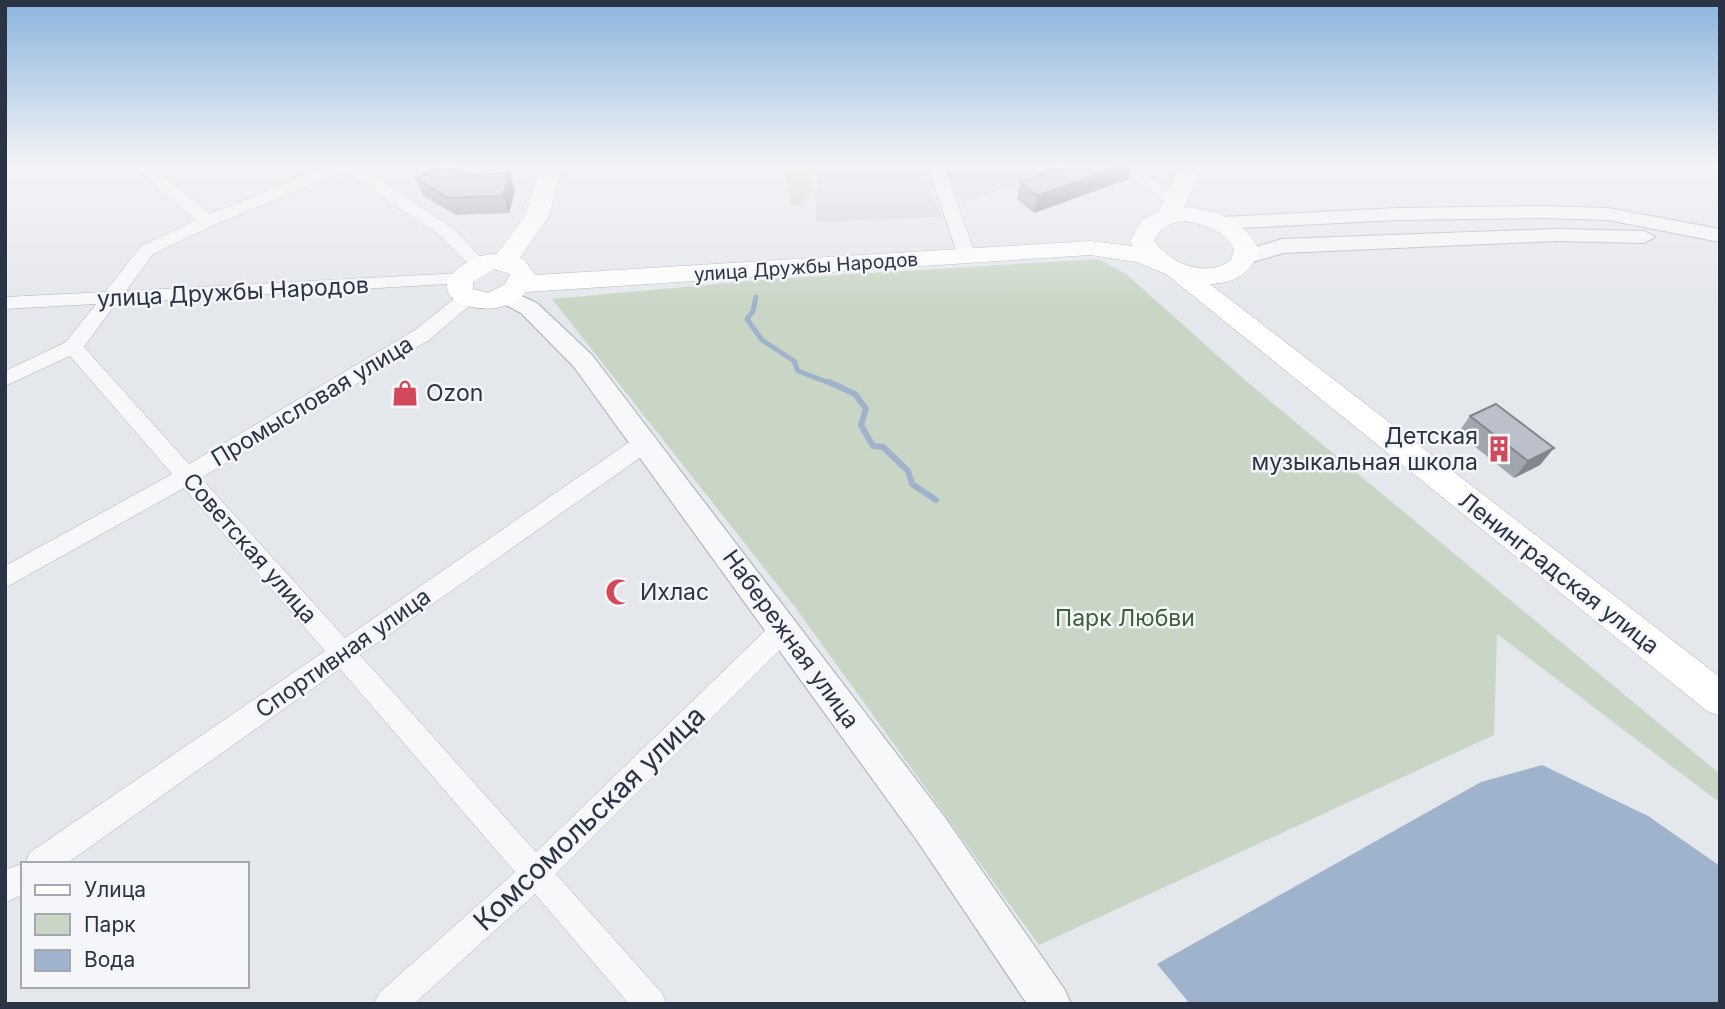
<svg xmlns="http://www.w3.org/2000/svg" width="1725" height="1009" viewBox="0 0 1725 1009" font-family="Inter,sans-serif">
<rect width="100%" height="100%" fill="#e4e7ec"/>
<!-- built -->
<g fill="#d2d6de">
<path d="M817,164H920L921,173L942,217L816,222Z"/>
<path d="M942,164H1074L962,203Z"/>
</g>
<!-- green -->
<g fill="#c9d6c5">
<path d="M785,164H811L809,193L802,205L790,206Z"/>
<path d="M1099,259L1126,274L1246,381L1720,774V800L1715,799L1497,634L1494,735L1039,945L795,607L552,299L773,279Z"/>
</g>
<!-- water -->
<path fill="#9fb4cc" d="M1542,765L1648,816L1720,866V1004H1190L1157,964L1481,782Z"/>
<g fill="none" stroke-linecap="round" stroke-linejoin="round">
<!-- stream-far1 -->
<path stroke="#9fb4cc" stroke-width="5" d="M756,297L753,311L747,319L762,340L794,361L798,371L832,384"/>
<!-- stream -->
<path stroke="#9fb4cc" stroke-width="6" d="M829,382L855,394L866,409L861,425L873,446L883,447L908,471L912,484L936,500"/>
<!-- minor casing -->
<g stroke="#a9aeb7" stroke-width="1">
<g id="minor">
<path d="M5,164H19L5,172Z"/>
<path d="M132,164H150L210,214L332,164H357L454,229L488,265L479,271L473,269L442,237L344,171L214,225L153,254L126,291L460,273L466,275L469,279L466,283L116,303L84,347L189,464L415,330L460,294H474L476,298L474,302L429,340L201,478L345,638L638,436H654L657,442L654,448L360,655L536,852L775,621L784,618L793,621L797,629L793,637L556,874L662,993L667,1004H629L535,894L414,1004H374L379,993L515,872L340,669L66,864H23V894L5,903V870L26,862L29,853L325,651L184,488L5,588V566L172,474L70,356L5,386V371L66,342L96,304L5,309V297L105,292L141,246L196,220Z"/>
<path d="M927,164H943L976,256L973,260H961L958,256Z"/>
<path d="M1112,164H1132L1184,201L1176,206L1170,205Z"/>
</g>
</g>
<!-- tertiary casing -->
<g stroke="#a9aeb7" stroke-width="2">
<g id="tertiary">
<path d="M1542,206L1608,208L1720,229V242L1608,220L1542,218L1398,220L1222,229L1211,223L1222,217L1398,208Z"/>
<path d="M1556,229L1644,231L1655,237L1644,243L1556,241L1284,253L1246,264L1235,257L1238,252L1282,239Z"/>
<path d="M506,289L537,303L592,355L944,816L1065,990L1071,1004H1027L918,842L574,367L521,313L498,301L495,296L498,291Z"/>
</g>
</g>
<!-- secondary casing -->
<g stroke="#a9aeb7" stroke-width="1">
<path id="secondary" d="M541,164H563L549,216L520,258L525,260L535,275L1090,241L1133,246L1130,241L1142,220L1159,211L1181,164H1203L1184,207C1216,209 1243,220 1259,249C1252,274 1235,283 1210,284L1720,677V716L1707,711L1166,274L1136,262L1090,255L526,292C498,327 413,301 461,266C471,259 485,253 497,254L525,216ZM1186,221C1205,225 1225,230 1234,249L1231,260C1207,279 1169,263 1154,241C1162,226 1170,223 1186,221ZM494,269L510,274L505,284L488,293L473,289V282Z"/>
</g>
<!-- minor -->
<use href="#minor" fill="#f7f8fa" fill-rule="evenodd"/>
<!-- tertiary -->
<use href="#tertiary" fill="#f7f8fa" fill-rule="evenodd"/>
<!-- secondary -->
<use href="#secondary" fill="#fff" fill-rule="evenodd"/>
</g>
<!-- wall -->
<g fill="#a1a5ae">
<path d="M1070,164H1132L1128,179L1034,213L1017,199L1020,182Z"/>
<path d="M464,175L515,190L509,213L456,215L423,196L416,179Z"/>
<path d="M1470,416L1540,465L1514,478L1458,433Z"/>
</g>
<!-- shaded-wall -->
<g fill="#83868d">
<path d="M1126,164H1132L1128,179L1034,213L1037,196Z"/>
<path d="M510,173L515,190L509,213L503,196Z"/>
<path d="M1554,448L1540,465L1514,478L1528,461Z"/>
</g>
<!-- building -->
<g fill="#bbc0ca" stroke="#83868d" stroke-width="2">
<path d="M445,164L464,175L510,173L503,196L449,198L416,179Z"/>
<path d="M1070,164H1126L1037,196L1020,182Z"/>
<path d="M1496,404L1554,448L1528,461L1470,416Z"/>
</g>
<!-- sky -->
<linearGradient id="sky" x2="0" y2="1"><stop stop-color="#8bb4dd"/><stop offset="0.54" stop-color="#f3f4f6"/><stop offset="1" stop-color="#f3f4f6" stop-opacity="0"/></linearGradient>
<rect width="1725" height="306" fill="url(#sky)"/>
<!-- icons -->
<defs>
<g id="shop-bare" transform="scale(2.1)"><path d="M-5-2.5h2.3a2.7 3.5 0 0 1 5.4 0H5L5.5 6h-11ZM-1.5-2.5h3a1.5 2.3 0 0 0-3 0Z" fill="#d1495b" stroke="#f4f6f9" stroke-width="2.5" paint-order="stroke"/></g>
<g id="building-bare" transform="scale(2.1)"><path d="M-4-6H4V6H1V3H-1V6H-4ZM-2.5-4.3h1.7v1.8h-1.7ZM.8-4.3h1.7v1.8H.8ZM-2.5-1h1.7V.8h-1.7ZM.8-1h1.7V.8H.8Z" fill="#d1495b" stroke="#f4f6f9" stroke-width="2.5" paint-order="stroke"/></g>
<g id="mosque-bare" transform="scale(2.1)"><path d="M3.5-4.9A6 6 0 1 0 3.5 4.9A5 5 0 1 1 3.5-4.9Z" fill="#d1495b" stroke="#f4f6f9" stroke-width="2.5" paint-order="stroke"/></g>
</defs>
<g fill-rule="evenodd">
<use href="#shop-bare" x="405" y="393"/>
<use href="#building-bare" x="1499" y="449"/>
<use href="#mosque-bare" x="619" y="592"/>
</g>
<g text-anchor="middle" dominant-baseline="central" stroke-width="5" stroke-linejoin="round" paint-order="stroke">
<!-- far-street labels -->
<g font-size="19" fill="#2b3445" stroke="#f4f6f9">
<text transform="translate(806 267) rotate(-4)">улица Дружбы Народов</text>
</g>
<!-- street labels -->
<g font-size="23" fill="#2b3445" stroke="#f4f6f9">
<text transform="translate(233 292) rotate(-3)">улица Дружбы Народов</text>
<text transform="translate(312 401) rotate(-31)">Промысловая улица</text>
<text transform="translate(250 548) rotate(49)">Советская улица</text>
<text transform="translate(1559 573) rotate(38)">Ленинградская улица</text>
<text transform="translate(791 639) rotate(54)">Набережная улица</text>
<text transform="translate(343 653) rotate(-35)">Спортивная улица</text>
</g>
<!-- poi labels -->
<g font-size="23" fill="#2b3445" stroke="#f4f6f9" text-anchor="start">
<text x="426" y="393">Ozon</text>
<text x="1478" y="436" text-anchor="end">Детская<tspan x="1478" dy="26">музыкальная школа</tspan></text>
<text x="640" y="592">Ихлас</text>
</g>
<!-- park labels -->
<g font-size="23" fill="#3f6138" stroke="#f4f6f9">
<text x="1125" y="618">Парк Любви</text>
</g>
<!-- near-street labels -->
<g font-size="28" fill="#2b3445" stroke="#f4f6f9">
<text transform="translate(589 818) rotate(-44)">Комсомольская улица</text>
</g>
</g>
<!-- border -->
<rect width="1725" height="1009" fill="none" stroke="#2b3445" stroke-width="14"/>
<!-- legend -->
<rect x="21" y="862" width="228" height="126" fill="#f4f6f9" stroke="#a4a8b1" stroke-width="2"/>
<rect x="35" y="885" width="35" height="10" fill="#ffffff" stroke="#a4a8b1" stroke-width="2"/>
<text x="84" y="897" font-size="21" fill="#2b3445">Улица</text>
<rect x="35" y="914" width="35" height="21" fill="#c9d6c5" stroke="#a4a8b1" stroke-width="2"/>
<text x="84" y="932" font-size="21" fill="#2b3445">Парк</text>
<rect x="35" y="950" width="35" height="21" fill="#9fb4cc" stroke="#a4a8b1" stroke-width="2"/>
<text x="84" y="967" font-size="21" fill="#2b3445">Вода</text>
</svg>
